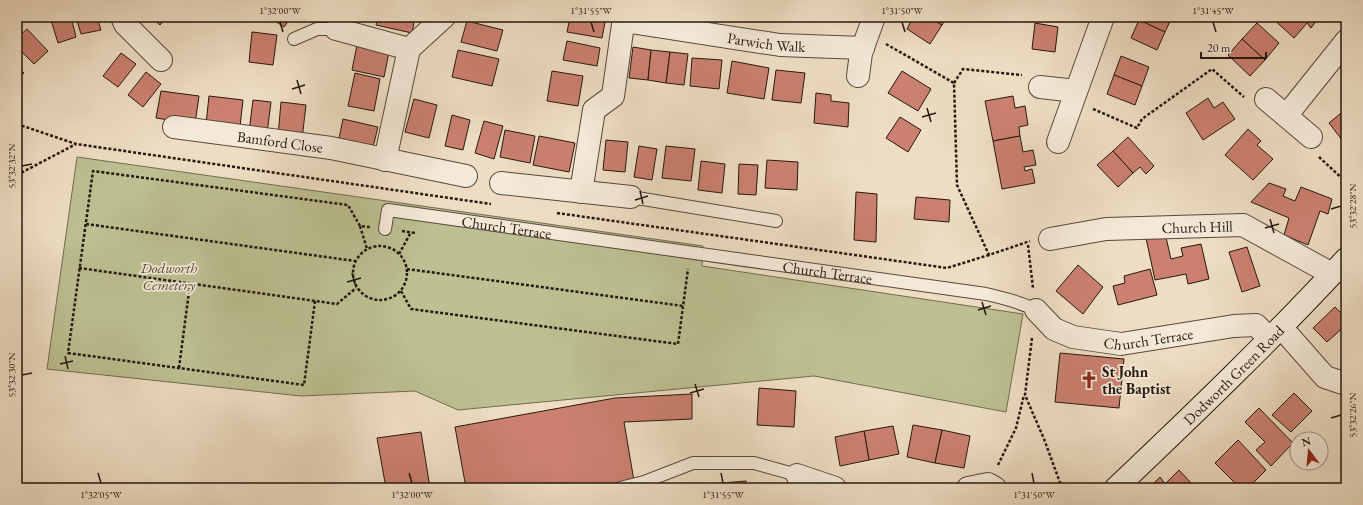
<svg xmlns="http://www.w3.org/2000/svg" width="1363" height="505" viewBox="0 0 1363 505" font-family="'EB Garamond',serif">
<rect width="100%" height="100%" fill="#eeddc3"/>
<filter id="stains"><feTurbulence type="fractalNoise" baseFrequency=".005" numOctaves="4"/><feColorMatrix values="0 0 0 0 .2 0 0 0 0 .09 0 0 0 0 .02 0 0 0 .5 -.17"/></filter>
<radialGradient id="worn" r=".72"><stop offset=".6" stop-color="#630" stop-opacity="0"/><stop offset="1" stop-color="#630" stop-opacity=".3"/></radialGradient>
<!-- green -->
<path fill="#bcc092" stroke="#706c50" d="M77,157L703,246L702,266L1023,314L1006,412L814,376L458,410L415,391L301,396L47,369Z"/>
<!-- building -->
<g fill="#cb8070" stroke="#25180e">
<path d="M50,17H71L76,37L58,43Z"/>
<path d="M76,17H97L101,30L81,34Z"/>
<path d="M151,17H167L160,25Z"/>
<path d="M269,17H291L284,27Z"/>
<path d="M378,17H415L412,33L376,25Z"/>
<path d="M495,17H508L507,21Z"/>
<path d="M570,17H606L602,38L567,32Z"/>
<path d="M913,17H929L942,25L930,44L907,29Z"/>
<path d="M929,17H947L942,25Z"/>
<path d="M1140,17H1172L1165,32L1139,20Z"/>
<path d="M1271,17H1319L1311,28L1307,23L1294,38Z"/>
<path d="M1139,20L1165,32L1157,50L1131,38Z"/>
<path d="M467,21L503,30L497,51L461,42Z"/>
<path d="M1035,23L1058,27L1055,52L1032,49Z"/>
<path d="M1257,23L1279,43L1265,60L1242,39Z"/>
<path d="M27,29L48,51L34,64L17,47V38Z"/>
<path d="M252,32L277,35L273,65L249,62Z"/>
<path d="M1242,39L1265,60L1250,76L1228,55Z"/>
<path d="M567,41L600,48L597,66L563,60Z"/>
<path d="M357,45L389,52L384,77L352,70Z"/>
<path d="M633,47L651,50L648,80L629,78Z"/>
<path d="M458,50L499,59L492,86L452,77Z"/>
<path d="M651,50L670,52L666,83L648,80Z"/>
<path d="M670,52L688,54L684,85L666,83Z"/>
<path d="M121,53L136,64L118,87L103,76Z"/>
<path d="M1121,56L1149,67L1142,86L1114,75Z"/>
<path d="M692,58L722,60L719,89L690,86Z"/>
<path d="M732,61L769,68L764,99L727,93Z"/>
<path d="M17,66L24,73L17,79Z"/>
<path d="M776,70L805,73L801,103L772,100Z"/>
<path d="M552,71L583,76L578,106L547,101Z"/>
<path d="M902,71L931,89L918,111L888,93Z"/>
<path d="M146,72L161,84L143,107L128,95Z"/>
<path d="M355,73L380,79L374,111L348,106Z"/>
<path d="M1114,75L1142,86L1135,105L1107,94Z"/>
<path d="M161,91L199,96L195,124L156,118Z"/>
<path d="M816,93L831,95V101L849,103L848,127L814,123Z"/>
<path d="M209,96L243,100L240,127L206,124Z"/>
<path d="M1013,96L1015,108L1025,106L1028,125L1019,127L1020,136L993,141L985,101Z"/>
<path d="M1208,98L1214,108L1223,102L1235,119L1203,140L1186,113Z"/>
<path d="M414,99L437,105L429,138L405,132Z"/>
<path d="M253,100L271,102L267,134L249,132Z"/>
<path d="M281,102L306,105L302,139L278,136Z"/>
<path d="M1346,109V145L1329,123Z"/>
<path d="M452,115L470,120L463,150L445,146Z"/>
<path d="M900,117L921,130L908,152L886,138Z"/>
<path d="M343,119L378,127L372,151L338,143Z"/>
<path d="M484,121L503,126L494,159L475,153Z"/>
<path d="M1248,129L1261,141L1257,145L1273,159L1253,180L1225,155Z"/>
<path d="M505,130L535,136L530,163L500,157Z"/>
<path d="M539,136L575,143L569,172L533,165Z"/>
<path d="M1020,136L1023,152L1033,150L1036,165L1024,167L1025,171L1032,169L1035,183L1002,189L993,141Z"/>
<path d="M1128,137L1154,166L1146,174L1140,167L1133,173L1113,151Z"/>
<path d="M606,140L628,142L625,172L603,170Z"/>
<path d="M639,146L657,149L652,180L634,177Z"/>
<path d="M666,146L695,149L691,181L662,178Z"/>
<path d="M1113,151L1133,173L1118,187L1097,165Z"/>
<path d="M767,160L798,162L797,190L765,188Z"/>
<path d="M701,161L725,164L722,193L698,190Z"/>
<path d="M739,164L758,165L756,195L738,194Z"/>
<path d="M1269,183L1286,189L1283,196L1295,201L1301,187L1332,199L1328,214L1320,211L1308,245L1284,235L1289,218L1251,202Z"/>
<path d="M856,192L877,194L876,242L854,240Z"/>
<path d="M916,197L950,200L949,222L914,219Z"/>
<path d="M1165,233L1171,259L1183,256L1181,248L1201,244L1209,279L1188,284L1186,274L1155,280L1146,238Z"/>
<path d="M1247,247L1260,286L1242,292L1229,252Z"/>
<path d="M1078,265L1103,287L1083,314L1056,291Z"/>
<path d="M1150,269L1157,295L1118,305L1113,286L1125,283L1124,276Z"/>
<path d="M1335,307L1346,318V325L1327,342L1313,328Z"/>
<path d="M1060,353L1124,359L1119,408L1055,402Z"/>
<path d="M759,388L796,391L794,427L757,425Z"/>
<path d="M1294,393L1312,411L1291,432L1272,415Z"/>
<path d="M692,394V419L624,422L634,481L587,488H540L539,484L505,488H466L455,427L615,398Z"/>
<path d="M1259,408L1293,443L1271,466L1256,450L1265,442L1245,422Z"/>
<path d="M913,425L942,430L935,463L907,457Z"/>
<path d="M893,426L899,454L869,460L864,431Z"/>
<path d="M942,430L970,436L964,468L935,463Z"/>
<path d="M864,431L869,460L840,466L835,437Z"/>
<path d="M421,432L430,488H386L377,438Z"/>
<path d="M1238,440L1266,470L1248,488H1240L1215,463Z"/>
<path d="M1179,470L1194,486L1191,488H1149L1160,477L1165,484Z"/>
<path d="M746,481V488H700L699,485Z"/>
</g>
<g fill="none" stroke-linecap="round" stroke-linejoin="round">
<!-- lane casing -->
<g stroke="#57493b" stroke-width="14">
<g id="lane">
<path d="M294,39L317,29H336L339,17"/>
<path d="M631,197L776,221"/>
<path id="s1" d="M385,229L388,210L986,294C1004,298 1020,302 1036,310"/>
<path d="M620,488L644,482L693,463H754L797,475"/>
</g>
</g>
<!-- street casing -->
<g stroke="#57493b" stroke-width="24">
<g id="street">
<path d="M122,17L125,24L161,60"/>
<path id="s2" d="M624,21L780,45L863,48"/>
<path d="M336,29L409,49"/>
<path d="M858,76L861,53L874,17"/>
<path d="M1040,87L1076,91"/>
<path d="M1266,99L1311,137"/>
<path d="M1286,116L1346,41"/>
<path id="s3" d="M174,127L331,148L466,176"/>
<path d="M1058,142L1103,17"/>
<path d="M385,160L409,49L444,17"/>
<path d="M501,183L631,197"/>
<path d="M581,192L594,110L613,96L624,17"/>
<path id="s4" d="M1050,239L1106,229L1243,225L1332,274"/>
<path id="s5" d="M1036,310L1054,329L1073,337L1121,344L1234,326L1256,325L1269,338"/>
<path d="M1281,327L1325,377L1346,384"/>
<path d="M797,475L835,488"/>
<path d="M968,488L988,484L995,488"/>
</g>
</g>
<!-- secondary casing -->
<g stroke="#25180e" stroke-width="24">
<g id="secondary">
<path id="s6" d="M1116,488C1195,413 1273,338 1346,259"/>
</g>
</g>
<!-- path -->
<g stroke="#25180e" stroke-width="2.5" stroke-dasharray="3 2" stroke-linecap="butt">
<path d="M886,44L954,83L957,185L989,255L1030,241"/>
<path d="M954,83L963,69L1022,75"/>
<path d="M1093,109L1137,128L1142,119L1212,69L1244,97"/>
<path d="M17,124L76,144L491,204"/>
<path d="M1319,157L1346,182"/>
<path d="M17,175L76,144"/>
<path d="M557,213L947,268L989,255"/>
<path d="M86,224L355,261"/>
<path d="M360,226L367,249"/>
<path d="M402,231L415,233"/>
<path d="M1028,245L1033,288"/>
<circle cx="380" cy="273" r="27"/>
<path d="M399,254L411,232"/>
<path d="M79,268L337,304L356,288"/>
<path d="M407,269L683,306"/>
<path d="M401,291L411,309L678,344L688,269"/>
<path d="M315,301L304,385L68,353L93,171L348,205L360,226L370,227"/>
<path d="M1032,338L1025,395L1044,439L1062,488"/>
<path d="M179,368L190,284"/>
<path d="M998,465L1016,428L1024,395"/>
</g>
<!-- lane -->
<use href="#lane" stroke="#f4e9d8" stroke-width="12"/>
<!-- street -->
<use href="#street" stroke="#f4e9d8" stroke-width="22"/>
<!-- secondary -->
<use href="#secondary" stroke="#f4e9d8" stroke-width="22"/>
</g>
<!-- ticks -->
<path fill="none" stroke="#25180e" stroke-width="1.5" d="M280,22L283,32M591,22L594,32M902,22L905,32M1213,22L1216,32M297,80L301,94M292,89L305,85M927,108L931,122M922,117L936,113M22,166L32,164M640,191L643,204M635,200L648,196M1331,209L1341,206M1270,219L1274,233M1265,228L1279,224M352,273L356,287M347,282L361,278M982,302L986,315M978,310L991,306M65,356L68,369M60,364L73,361M22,375L32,373M695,384L699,397M690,393L704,389M1331,418L1341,415M98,473L101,483M409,473L412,483M721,473L723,483M1032,473L1034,483"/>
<!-- icons -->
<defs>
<g id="church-bare" transform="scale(1.38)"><path d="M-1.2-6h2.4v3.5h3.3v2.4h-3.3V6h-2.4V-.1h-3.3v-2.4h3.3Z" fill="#8f2418" stroke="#f4e9d8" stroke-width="2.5" paint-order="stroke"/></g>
</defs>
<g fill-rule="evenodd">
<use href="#church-bare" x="1089" y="380"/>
</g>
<g text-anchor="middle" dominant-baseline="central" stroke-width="3.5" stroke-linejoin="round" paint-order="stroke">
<!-- street labels -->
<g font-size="15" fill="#25180e" stroke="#f4e9d8">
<text stroke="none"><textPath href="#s2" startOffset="144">Parwich Walk</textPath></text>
<text stroke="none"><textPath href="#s3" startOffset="107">Bamford Close</textPath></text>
<text stroke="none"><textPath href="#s4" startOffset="148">Church Hill</textPath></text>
<text stroke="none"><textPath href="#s1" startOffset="139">Church Terrace</textPath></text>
<text stroke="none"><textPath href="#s1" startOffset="463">Church Terrace</textPath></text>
<text stroke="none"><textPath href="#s5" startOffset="123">Church Terrace</textPath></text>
<text stroke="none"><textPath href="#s6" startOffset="163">Dodworth Green Road</textPath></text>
</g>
<!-- park labels -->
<g font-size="15" font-style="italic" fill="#524a36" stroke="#f4e9d8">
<text x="169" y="267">Dodworth<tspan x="169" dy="17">Cemetery</tspan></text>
</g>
<!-- poi labels -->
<g font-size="15" font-weight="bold" fill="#25180e" stroke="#f4e9d8" text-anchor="start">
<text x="1102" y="371">St John<tspan x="1102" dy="17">the Baptist</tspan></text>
</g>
</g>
<!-- margin -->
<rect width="1363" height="505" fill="none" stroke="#eeddc3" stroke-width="44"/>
<!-- north arrow -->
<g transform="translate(1309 451) rotate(344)"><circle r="19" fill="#f4e9d8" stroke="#a19587"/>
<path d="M0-3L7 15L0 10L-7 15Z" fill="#8f2418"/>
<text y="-6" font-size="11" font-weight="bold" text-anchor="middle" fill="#25180e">N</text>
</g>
<!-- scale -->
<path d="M1201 52v6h65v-6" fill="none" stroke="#25180e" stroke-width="2"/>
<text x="1207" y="52" font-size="12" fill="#25180e" stroke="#f4e9d8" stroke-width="3" paint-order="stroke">20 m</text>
<rect x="22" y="22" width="1319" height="461" fill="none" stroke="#25180e" stroke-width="1.5"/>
<g font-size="10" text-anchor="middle" fill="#25180e">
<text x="280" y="14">1°32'00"W</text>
<text x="591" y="14">1°31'55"W</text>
<text x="902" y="14">1°31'50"W</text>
<text x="1213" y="14">1°31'45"W</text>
<text transform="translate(11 166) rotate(-90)" y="4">53°32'32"N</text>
<text transform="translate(1352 206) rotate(-90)" y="4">53°32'28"N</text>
<text transform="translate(11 375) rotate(-90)" y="4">53°32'30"N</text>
<text transform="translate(1352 415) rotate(-90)" y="4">53°32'26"N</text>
<text x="101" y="498">1°32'05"W</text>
<text x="412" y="498">1°32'00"W</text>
<text x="723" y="498">1°31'55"W</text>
<text x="1034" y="498">1°31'50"W</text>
</g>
<rect width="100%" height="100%" filter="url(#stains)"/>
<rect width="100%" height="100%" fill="url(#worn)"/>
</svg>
